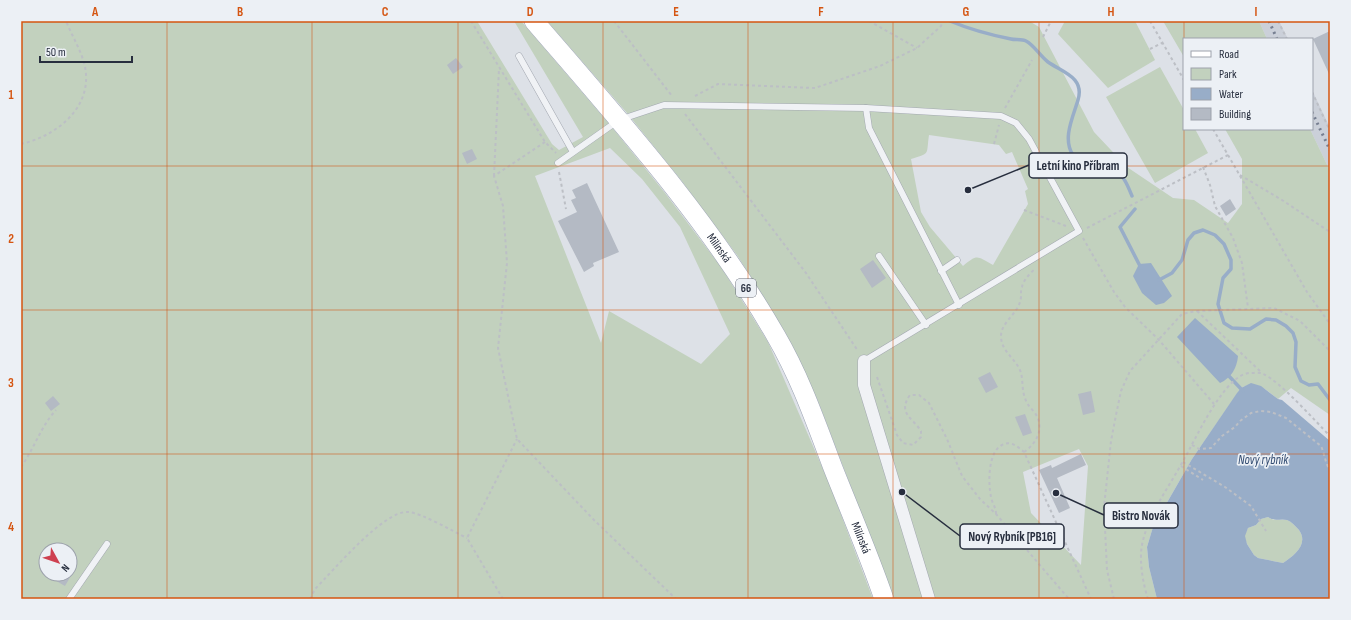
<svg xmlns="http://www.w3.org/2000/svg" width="1351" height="620" viewBox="0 0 1351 620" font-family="'Sofia Sans Condensed',sans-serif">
<rect width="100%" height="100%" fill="#dde1e7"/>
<!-- built -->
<g fill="#cbd0d9">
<path d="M1259,21H1279L1288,39H1267Z"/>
<path d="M1312,90L1330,128V171L1310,129H1312Z"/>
</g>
<!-- green -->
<g fill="#c2d1be" fill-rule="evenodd">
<path d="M21,21H477L552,144L559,150L583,137L514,21H521L611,126L665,193L721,267L768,342L829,483L873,599H21ZM610,148L642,179L680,227L730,334L701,364L609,311L601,343L535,176ZM46,550H70V574H46Z"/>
<path d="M547,21H1029L1039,27L1094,132L1127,167L1173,198L1194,200L1228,223L1242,204V159L1225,129H1310L1330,171V415L1291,388L1278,399C1266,390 1257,379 1241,388L1192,459L1153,527L1147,547L1149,567L1157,599H894L818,401L785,332L737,255L681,180L627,113ZM929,135L999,145L1006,154L1012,152L1028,189L1025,191L1028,204L993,265C976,256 978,254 963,266L930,227L921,212L911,159C931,153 926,155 929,135ZM1079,449L1088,466L1081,565L1031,513L1023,472Z"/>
<path d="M1065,21H1135L1155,60L1108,88L1058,34Z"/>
<path d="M1163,21H1259L1267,39H1184V57Z"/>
<path d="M1160,67L1184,110V129H1195L1208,153L1155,183L1106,97Z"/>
<path d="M1268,517C1275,522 1280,518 1287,520C1292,522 1295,526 1299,530C1309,544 1294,556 1283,563L1258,558L1254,555L1247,544L1244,536L1248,528L1256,525L1261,519Z"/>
</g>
<!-- water -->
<g fill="#98adc8" fill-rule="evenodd">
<path d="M1151,263L1172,296L1164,303L1156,305L1142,293L1133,276L1139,264Z"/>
<path d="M1195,318L1238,356C1237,368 1231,378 1220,383L1177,337Z"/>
<path d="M1251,383L1261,386L1278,399L1282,400L1330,441V599H1157L1149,567L1147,547L1153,527L1192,459L1237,393L1241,388ZM1268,517C1275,522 1280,518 1287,520C1292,522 1295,526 1299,530C1309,544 1294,556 1283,563L1258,558L1254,555L1247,544L1245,536L1248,528L1256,525L1261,519Z"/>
</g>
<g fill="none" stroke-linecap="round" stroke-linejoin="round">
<!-- stream -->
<g stroke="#98adc8" stroke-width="3.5">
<path d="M950,21C969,29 991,35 1011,39C1015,40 1022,39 1026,41C1034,45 1040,56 1048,62C1062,72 1085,77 1078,100C1073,117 1062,139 1073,155C1082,169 1099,162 1112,168C1123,173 1128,186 1132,196"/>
<path d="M1135,209L1120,227L1141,268"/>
<path d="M1159,280L1172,273L1182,260L1188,240L1194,233L1203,230L1215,235L1224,244L1231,260V269L1223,278L1218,304L1224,323L1232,328L1250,329L1266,319L1276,320L1286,326L1293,333L1296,342L1295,367L1301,381L1309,385L1318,384L1330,400"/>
<path d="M1227,374L1243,391"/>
</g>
</g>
<!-- building -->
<g fill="#b4bac4">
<path d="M1330,31V76L1313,39Z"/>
<path d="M456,58L463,67L453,74L447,65Z"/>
<path d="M472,149L477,159L467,164L462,153Z"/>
<path d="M587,183L619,252L593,263L594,266L584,272L558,221L577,212L571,200L576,198L572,190Z"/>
<path d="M1230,199L1236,209L1226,216L1220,206Z"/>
<path d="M873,260L886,278L872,288L860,269Z"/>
<path d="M990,372L998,387L986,393L978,378Z"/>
<path d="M1091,391L1095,412L1083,415L1078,394Z"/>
<path d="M53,396L60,404L51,411L45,403Z"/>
<path d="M1025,414L1032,433L1023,436L1015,417Z"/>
<path d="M1081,454L1086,465L1057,478L1070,508L1059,513L1039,470L1051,465L1052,468Z"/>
<path d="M44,574H72L65,586Z"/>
</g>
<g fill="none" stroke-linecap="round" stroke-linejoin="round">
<!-- service casing -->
<g stroke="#a3a8b1" stroke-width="7">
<g id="service">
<path d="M519,56L573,152"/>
<path d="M866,108L869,128L959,305"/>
<path d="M558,163L619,120L664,105L866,108L1001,116L1016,123L1029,139L1079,231L864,361"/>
<path d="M879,256L926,325"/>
<path d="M941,271L957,260"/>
<path d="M69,599L107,544"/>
</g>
</g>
<!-- minor casing -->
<g stroke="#a3a8b1" stroke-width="13">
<path id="minor" d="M864,361V385L929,599"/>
</g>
<!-- primary casing -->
<g stroke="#9ca4b3" stroke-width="20">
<g id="primary">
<path id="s1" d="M534,21C620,121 710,221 776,336C800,377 816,423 833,468C850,511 869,555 884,599"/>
</g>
</g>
<!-- path -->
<g stroke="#bcbfc5" stroke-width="2" stroke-dasharray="3 3" stroke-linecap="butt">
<path d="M471,21L545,142L556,153"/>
<path d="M614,21L672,96"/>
<path d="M869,21L917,48"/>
<path d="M1150,21L1184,80"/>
<path d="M1278,21L1287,39"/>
<path d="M1043,37L1051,21"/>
<path d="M1150,49L1162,43"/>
<path d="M1312,92L1330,131"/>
<path d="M695,96L718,84L815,88L880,66L917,48L941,26L943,21"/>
<path d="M1005,108L1032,60"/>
<path d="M685,114L806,273L858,351"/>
<path d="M1213,129L1307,292L1330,324"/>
<path d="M545,142L494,176L503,206L507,263L498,348L517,439L594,520L676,599"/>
<path d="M21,144C57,136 93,107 85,67C82,52 72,36 66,21"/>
<path d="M994,144L999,125"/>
<path d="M1203,167L1210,185L1215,206L1233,238L1242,263L1248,308"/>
<path d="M559,172L566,209"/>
<path d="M1240,175L1282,200L1330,232"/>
<path d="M494,176L499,69"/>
<path d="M1024,210L1066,226"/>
<path d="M1087,228L1228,155"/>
<path d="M1083,238L1114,292L1125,307L1159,340L1214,404"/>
<path d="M1197,311L1262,373"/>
<path d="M877,377L897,435L903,443L913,445L921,437V431C913,418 897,413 910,395H919L929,403L947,439L962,476L980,499L996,514L1069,599"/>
<path d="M1192,445L1199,449L1211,448L1222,436L1235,427L1240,421L1251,413L1261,411L1271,412L1286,418L1321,446C1325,455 1325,463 1330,470"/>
<path d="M1024,452C1037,443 1045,428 1035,413C1031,408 1027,405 1025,398C1021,388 1024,377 1019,368C1013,357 1001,350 1001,336C1001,323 1016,315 1020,302C1022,297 1020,292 1022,287C1023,281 1030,273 1034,270"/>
<path d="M1183,462L1225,487L1251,506L1266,531"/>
<path d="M1181,466L1203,480"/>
<path d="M21,467C34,449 41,426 56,410"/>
<path d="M996,514C996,507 992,503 991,497C988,482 988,452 1002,445C1011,440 1018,447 1024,452L1091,599"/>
<path d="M310,599L315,589C333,571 384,510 408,512C422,513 454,532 467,538"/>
<path d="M503,599L467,538L517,439"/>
<path d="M1114,599L1107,570L1104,507L1111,441L1116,415L1121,391L1130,371L1182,314L1196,311L1274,308L1300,321L1330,351"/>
<path d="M1148,599C1143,584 1139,561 1142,545C1148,514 1168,489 1183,461C1195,441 1225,372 1251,373C1255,373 1260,372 1263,374C1280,381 1315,421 1330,436"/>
</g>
<!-- service -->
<use href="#service" stroke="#f0f2f5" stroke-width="6"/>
<!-- minor -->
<use href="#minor" stroke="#f0f2f5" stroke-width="12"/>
<!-- primary -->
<use href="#primary" stroke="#fff" stroke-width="19"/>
<!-- rail -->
<g stroke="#777f91" stroke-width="3" stroke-dasharray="2 4" stroke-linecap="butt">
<path d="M1269,21L1277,39"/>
<path d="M1312,112L1330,150"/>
</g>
</g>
<!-- grid -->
<path fill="none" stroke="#d55511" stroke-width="1" stroke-opacity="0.55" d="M167,21V599M312,21V599M458,21V599M603,21V599M748,21V599M893,21V599M1039,21V599M1184,21V599M21,166H1330M21,310H1330M21,454H1330"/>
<g text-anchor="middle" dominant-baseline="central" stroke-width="3.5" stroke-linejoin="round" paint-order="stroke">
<!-- shield labels -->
<rect fill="#ecf0f5" stroke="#626875" stroke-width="1" x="736" y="279" width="20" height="18" rx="3"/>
<g font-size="11" font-weight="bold" fill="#272e3e">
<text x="746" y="288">66</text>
</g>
<!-- street labels -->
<g font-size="12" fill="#272e3e" stroke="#ecf0f5">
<text stroke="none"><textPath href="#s1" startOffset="293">Milínská</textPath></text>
<text stroke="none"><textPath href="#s1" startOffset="617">Milínská</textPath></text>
</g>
<!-- water labels -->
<g font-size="13" font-style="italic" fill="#314b71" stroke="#ecf0f5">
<text x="1263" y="460">Nový rybník</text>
</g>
</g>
<!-- callouts -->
<path fill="none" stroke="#272e3e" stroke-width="1.5" d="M968 190L1029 165M1056 493L1104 515M902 492L960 536"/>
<g fill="#272e3e" stroke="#ecf0f5" stroke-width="1.5">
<circle cx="968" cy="190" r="4"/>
<circle cx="1056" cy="493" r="4"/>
<circle cx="902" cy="492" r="4"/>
</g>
<g fill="#ecf0f5" stroke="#272e3e" stroke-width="1.5">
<rect x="1029" y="153" width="98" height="25" rx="4"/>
<rect x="1104" y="503" width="74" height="25" rx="4"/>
<rect x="960" y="524" width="104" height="25" rx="4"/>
</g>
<g font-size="13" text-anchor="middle" font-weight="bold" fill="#272e3e">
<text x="1078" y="170">Letní kino Příbram</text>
<text x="1141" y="520">Bistro Novák</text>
<text x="1012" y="541">Nový Rybník [PB16]</text>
</g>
<!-- border -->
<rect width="1351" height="620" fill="none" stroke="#ecf0f5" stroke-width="44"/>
<!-- legend -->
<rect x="1183" y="38" width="130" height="92" fill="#ecf0f5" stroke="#9da2ac"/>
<rect x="1191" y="51" width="20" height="6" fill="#ffffff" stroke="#9da2ac"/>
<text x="1219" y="58" font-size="12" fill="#272e3e">Road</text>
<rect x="1191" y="68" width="20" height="12" fill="#c2d1be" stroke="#9da2ac"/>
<text x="1219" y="78" font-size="12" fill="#272e3e">Park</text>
<rect x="1191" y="88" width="20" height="12" fill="#98adc8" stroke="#9da2ac"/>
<text x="1219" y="98" font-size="12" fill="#272e3e">Water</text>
<rect x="1191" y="108" width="20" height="12" fill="#b4bac4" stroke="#9da2ac"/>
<text x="1219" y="118" font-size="12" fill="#272e3e">Building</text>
<!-- north arrow -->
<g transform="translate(58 562) rotate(130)"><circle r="19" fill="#ecf0f5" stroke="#9da2ac"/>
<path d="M0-3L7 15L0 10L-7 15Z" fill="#ce4050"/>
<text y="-6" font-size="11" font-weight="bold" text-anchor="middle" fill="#272e3e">N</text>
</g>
<!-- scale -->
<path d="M40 56v6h92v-6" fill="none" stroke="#272e3e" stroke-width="2"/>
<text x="46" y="56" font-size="12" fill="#272e3e" stroke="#ecf0f5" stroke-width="3" paint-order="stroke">50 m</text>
<rect x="22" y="22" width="1307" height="576" fill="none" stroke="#d55511" stroke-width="1.5"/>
<g font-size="13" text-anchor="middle" font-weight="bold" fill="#d55511">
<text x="95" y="16">A</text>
<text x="240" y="16">B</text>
<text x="385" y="16">C</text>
<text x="530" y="16">D</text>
<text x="676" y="16">E</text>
<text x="821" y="16">F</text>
<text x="966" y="16">G</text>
<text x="1111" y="16">H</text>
<text x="1256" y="16">I</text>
<text x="11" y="99">1</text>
<text x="11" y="243">2</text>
<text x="11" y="387">3</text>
<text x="11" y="531">4</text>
</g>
</svg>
